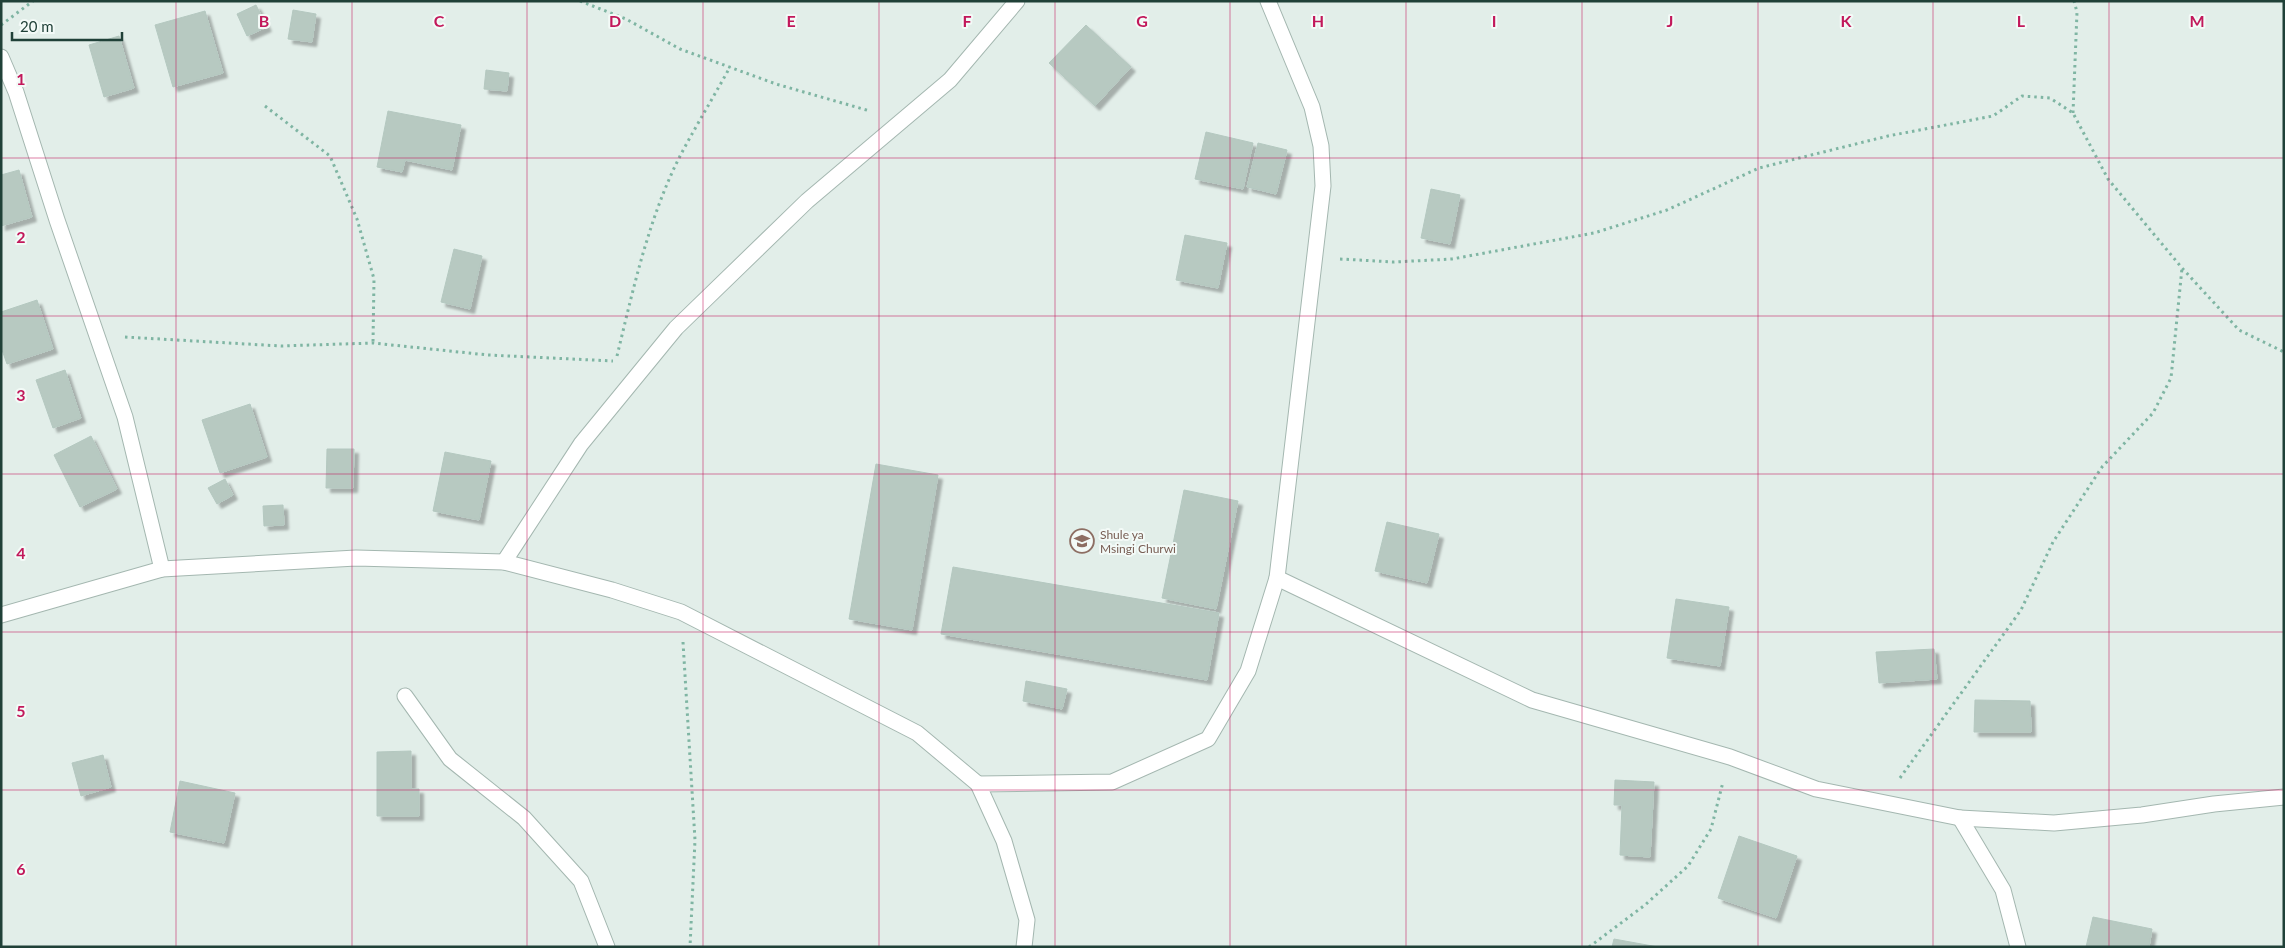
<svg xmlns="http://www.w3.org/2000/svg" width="2285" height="948" viewBox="0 0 2285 948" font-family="Lato,sans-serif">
<defs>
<filter id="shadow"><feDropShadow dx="4.5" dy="4.5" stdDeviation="1" flood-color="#0004"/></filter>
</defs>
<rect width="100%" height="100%" fill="#e2eee9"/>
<!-- building -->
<g fill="#b7c9c1" stroke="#b4c8c0" filter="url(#shadow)">
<path d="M256,5L267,27L247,36L237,14Z"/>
<path d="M293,10L316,14L312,42L288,39Z"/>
<path d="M205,11L223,73L173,87L155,25Z"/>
<path d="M1086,25L1131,67L1095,106L1049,63Z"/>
<path d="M119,36L134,88L104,97L89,45Z"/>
<path d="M486,70L509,73L507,91L484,89Z"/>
<path d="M388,111L461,125L452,170L405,160L402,172L377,167Z"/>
<path d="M1206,132L1253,143L1243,189L1195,179Z"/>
<path d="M1258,143L1287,150L1276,194L1247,187Z"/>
<path d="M19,170L32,217L1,226V175Z"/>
<path d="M1431,189L1460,195L1450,244L1421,238Z"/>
<path d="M1185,235L1227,243L1218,288L1176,280Z"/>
<path d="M454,249L482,256L470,309L441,302Z"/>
<path d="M37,300L53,349L7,364L1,347V312Z"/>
<path d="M65,370L81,418L53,428L36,380Z"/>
<path d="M250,404L267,457L220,473L202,420Z"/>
<path d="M91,436L117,489L80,507L54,455Z"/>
<path d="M327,449H354L353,488H326Z"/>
<path d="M445,452L491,461L479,520L433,511Z"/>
<path d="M876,464L938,475L912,630L849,619Z"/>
<path d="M225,479L233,495L217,504L208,488Z"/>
<path d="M1184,490L1238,501L1216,609L1162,598Z"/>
<path d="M283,505L284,525L264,526L263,506Z"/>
<path d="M1387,522L1439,534L1427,583L1375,571Z"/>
<path d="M953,567L1219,613L1207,680L941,634Z"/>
<path d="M1676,599L1729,607L1720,666L1667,658Z"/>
<path d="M1934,649L1937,679L1879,683L1876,652Z"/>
<path d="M1026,681L1067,689L1062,709L1023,701Z"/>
<path d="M1975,700L2030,701L2031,732H1974Z"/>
<path d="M411,751V789H419V816H377V752Z"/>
<path d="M103,755L111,787L81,796L72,763Z"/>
<path d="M1615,780L1654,782L1650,857L1620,855L1622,805H1614Z"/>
<path d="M180,781L235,793L224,843L170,832Z"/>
<path d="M1739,836L1797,856L1776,918L1718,898Z"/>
<path d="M2093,917L2152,929L2149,947H2086Z"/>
<path d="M1614,939L1658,947H1612Z"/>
</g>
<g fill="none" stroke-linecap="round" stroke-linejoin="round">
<!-- minor casing -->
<g stroke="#a4b7b0" stroke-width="17">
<g id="minor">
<path d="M1,57L16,92L57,220L125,417L162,569"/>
<path d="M504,562L581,444L676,328L807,201L950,80L1017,1"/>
<path d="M1277,578L1532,700L1730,757L1816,789L1960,818L2054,823L2142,815L2214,804L2284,797"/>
<path d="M1,615L162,569L356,558L504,562L612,590L681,612L917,733L978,784L1004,841L1027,920L1024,947"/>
<path d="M405,696L450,759L524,818L581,881L607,947"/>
<path d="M978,784L1112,782L1208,739L1248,671L1277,578L1323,186L1321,146L1312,107L1268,1"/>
<path d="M1960,818L2003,890L2018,947"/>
</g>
</g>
<!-- path -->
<g stroke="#7fb5a3" stroke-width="3" stroke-dasharray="2.5 4" stroke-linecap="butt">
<path d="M580,1L626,19L680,49L776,84L870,111"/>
<path d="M1,25L33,1"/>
<path d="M265,106L330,156L357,219L374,279L373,343"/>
<path d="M2073,113L2077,12L2074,1"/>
<path d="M1340,259L1394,262L1452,259L1594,233L1667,210L1759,168L1888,136L1993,116L2022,96L2050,98L2073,113L2108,179L2182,268L2239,330L2284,352"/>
<path d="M125,337L281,346L373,343L488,355L613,361"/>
<path d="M617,356C633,290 648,221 678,160C694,129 713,98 730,67"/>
<path d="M683,642L695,840L690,947"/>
<path d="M1900,778L2021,610L2053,542L2102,467L2153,413L2171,378L2182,268"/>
<path d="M1589,947L1645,905L1688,866L1711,829L1723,782"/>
</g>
<!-- minor -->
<use href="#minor" stroke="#fff" stroke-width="15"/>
</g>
<!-- grid -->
<path fill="none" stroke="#c2185b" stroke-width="1" stroke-opacity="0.55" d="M176,1V947M352,1V947M527,1V947M703,1V947M879,1V947M1055,1V947M1230,1V947M1406,1V947M1582,1V947M1758,1V947M1933,1V947M2109,1V947M1,158H2284M1,316H2284M1,474H2284M1,632H2284M1,790H2284"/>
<!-- icons -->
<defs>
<g id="school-ring" transform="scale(1.25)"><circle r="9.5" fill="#f3faf7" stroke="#8d6e63" stroke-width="1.5"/><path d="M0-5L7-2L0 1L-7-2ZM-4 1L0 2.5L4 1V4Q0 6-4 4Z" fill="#8d6e63"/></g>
</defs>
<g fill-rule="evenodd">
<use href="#school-ring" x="1082" y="541"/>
</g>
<g text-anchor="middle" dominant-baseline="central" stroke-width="4" stroke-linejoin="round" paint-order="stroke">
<!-- education labels -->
<g font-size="12" fill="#785e54" stroke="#f3faf7" text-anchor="start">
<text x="1100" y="534">Shule ya<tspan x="1100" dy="14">Msingi Churwi</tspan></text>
</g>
</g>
<g font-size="16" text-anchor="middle" font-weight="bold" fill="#c2185b" stroke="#f3faf7" stroke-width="4" stroke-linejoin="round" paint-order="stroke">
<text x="264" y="27">B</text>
<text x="439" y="27">C</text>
<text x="615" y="27">D</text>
<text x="791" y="27">E</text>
<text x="967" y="27">F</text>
<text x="1142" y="27">G</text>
<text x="1318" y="27">H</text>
<text x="1494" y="27">I</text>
<text x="1670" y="27">J</text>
<text x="1846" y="27">K</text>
<text x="2021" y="27">L</text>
<text x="2197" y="27">M</text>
<text x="21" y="85">1</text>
<text x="21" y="243">2</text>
<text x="21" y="401">3</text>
<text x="21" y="559">4</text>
<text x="21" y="717">5</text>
<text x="21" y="875">6</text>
</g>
<!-- border -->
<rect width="2285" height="948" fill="none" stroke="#204138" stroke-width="5"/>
<!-- scale -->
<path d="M12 32v8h110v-8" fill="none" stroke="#204138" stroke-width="2.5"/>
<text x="20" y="32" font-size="15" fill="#204138" stroke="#f3faf7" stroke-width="4" paint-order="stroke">20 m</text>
</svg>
